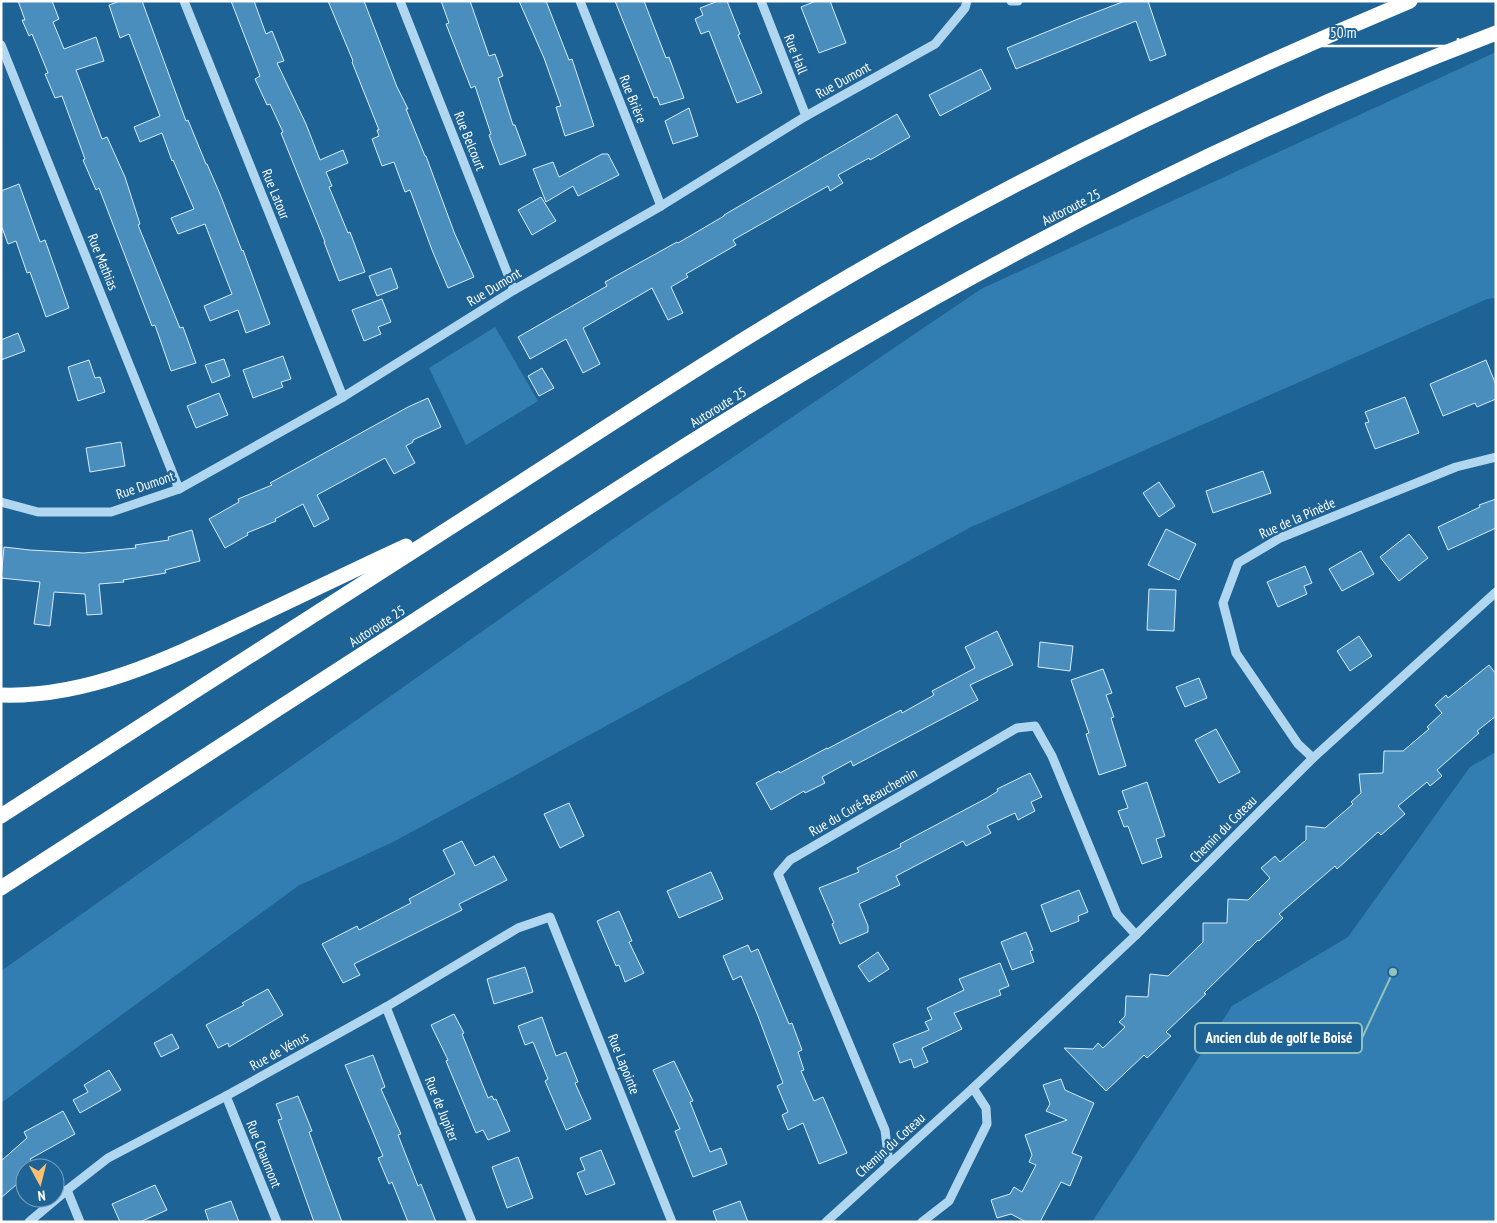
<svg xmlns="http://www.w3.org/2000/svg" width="1497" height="1223" viewBox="0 0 1497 1223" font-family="'PT Sans Narrow',sans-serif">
<rect width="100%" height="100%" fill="#1e6395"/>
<!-- green -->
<g fill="#327eb2">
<path d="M1496,52V298L1487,299L971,527L395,841L298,886L1,1103V971L630,527L981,289Z"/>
<path d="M495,327L538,401L466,445L429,368Z"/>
<path d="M1496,752V1222H1092L1232,1006L1348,937L1470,767Z"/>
</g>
<!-- building -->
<g fill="#4a8ebd" stroke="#d7ecfa">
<path d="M18,1H52L59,19L53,22L64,49L96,37L104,61L76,70L102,139L107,137L125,177L140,224L138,225L180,328L183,327L196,363L171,371L155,325L152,326L99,188L96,190L83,160L85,159L62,96L55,98L45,74L48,73L32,34L29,36L22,20H25Z"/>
<path d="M120,1H142L186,121L188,120L206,164H207L220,194L242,251L243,250L270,324L246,333L238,310L210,321L204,306L232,294L205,224L178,234L171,218L194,209L173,160L172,161L162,133L140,142L134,127L160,116L129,34L120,38L109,5Z"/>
<path d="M231,1H254L266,34L272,31L284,61L277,63L306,124L320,160L343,150L348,163L326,172L332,186L329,187L348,233L350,232L365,272L339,281L324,242H325L281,133L283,132L270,104L267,105L255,79L260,76Z"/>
<path d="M328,1H364L397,87L408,109H406L425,156H426L454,232L474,277L448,288L432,250L410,190L405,192L394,162L382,166L372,139L379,136L377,130H379L352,62L353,61Z"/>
<path d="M441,1H470L489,56L495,54L503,76L498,78L513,125H515L526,155L500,165L489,135L491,134L475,86L471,88L446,24L449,23Z"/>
<path d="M519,1H546L569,60L572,59L594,126L565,136L556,107L561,106L544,58Z"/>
<path d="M615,1H644L666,58L669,57L684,98L660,105L657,97L654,98Z"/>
<path d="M718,1H727L740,34L738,35L762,93L737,103L709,31L701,34L695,19L703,15L700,8Z"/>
<path d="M816,1H830L846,43L819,53L801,7Z"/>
<path d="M1125,1H1148L1166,55L1150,61L1136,21L1016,69L1007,48L1078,19Z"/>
<path d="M981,69L991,89L940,116L929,95Z"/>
<path d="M689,108L698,136L673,144L665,121Z"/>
<path d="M897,114L910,137L870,160L869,158L838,175L843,183L830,191L828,186L733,240L736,245L686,274L688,277L671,287L683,313L668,320L652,288L583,328L600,364L583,373L566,339L530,359L518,337L607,286L605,282L677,242L678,243L724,216V215Z"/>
<path d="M602,154H608L619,175L578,196L573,186L546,202L533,169L553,162L559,177Z"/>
<path d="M19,184L40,242L45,240L69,308L46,317L30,272L27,273L16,241L8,244L1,225V191Z"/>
<path d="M541,197L556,221L532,235L518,210Z"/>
<path d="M391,268L398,288L377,296L369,276Z"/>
<path d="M382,299L391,322L378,327L381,334L364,341L352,310Z"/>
<path d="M18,333L25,351L1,360V340Z"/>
<path d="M283,356L291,379L281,382L283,387L253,398L243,370Z"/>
<path d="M224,359L230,376L212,383L205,365Z"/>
<path d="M89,360L95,378L100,377L105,392L78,401L68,367Z"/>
<path d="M1486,360L1496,385V399L1477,407L1475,403L1443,416L1430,384Z"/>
<path d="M542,368L554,388L539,396L528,376Z"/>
<path d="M219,393L228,415L196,428L187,406Z"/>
<path d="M1405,397L1419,433L1375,449L1365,423L1369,422L1365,412Z"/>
<path d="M428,398L441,427L413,440V442L406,446L415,463L394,474L385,458L317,495L329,519L314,527L303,504L275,519L276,521L247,533L248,535L225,548L209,519L239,502L238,499L272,485L270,483L408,407Z"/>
<path d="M121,442L125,466L90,472L86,448Z"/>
<path d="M1263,471L1271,493L1213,513L1206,491Z"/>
<path d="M1159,482L1175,506L1159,517L1143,493Z"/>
<path d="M1496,499V528L1448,550L1438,527L1480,507L1479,505Z"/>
<path d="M1166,529L1196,544L1179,580L1148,565Z"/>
<path d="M192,530L200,561L165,570L166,573L123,580L124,582L99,584L102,614L87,615L85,594L54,592L50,626L34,624L40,582L1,578L4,547L30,550L84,553L136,548L135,545L169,540L168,537Z"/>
<path d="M1409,534L1428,558L1399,581L1380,557Z"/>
<path d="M1361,551L1374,574L1342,591L1329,569Z"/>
<path d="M1305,566L1312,583L1304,586L1307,594L1278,607L1267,582Z"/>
<path d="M1149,589L1176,590L1174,631L1147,630Z"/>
<path d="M997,631L1013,665L970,685L978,700L853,766L851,761L822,777L825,783L805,793L804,791L771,810L756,783L779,771L780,773L827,748V749L901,710L902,713L934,695L932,691L975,668L965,647Z"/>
<path d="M1359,636L1372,656L1350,671L1337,651Z"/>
<path d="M1040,642L1073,646L1070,671L1038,667Z"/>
<path d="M1489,665L1496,674V716L1477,731L1479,733L1437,770L1442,776L1430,786L1427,782L1398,806L1405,814L1381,835L1378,832L1337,869L1335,866L1279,914L1283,918L1259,941L1258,940L1204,993L1206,994L1166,1032L1171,1036L1147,1058L1144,1055L1106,1091L1064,1048L1093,1049L1098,1043L1103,1048L1125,1027L1119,1022L1125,1016L1126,996L1148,997L1150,974L1168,976L1193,952L1203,942V923H1227L1228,899L1248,900L1270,878L1261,868L1275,856L1280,862L1306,840V826L1325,828L1353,804L1351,802L1361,793L1359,774L1383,773L1384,751H1403L1429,729L1427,727L1442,713L1435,705L1446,695L1448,698Z"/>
<path d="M1103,669L1112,693L1106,695L1114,717L1111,718L1126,766L1099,775L1086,734L1089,733L1071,680Z"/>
<path d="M1199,678L1207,698L1185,707L1176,687Z"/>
<path d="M1216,729L1240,772L1219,783L1195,740Z"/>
<path d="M1030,773L1042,797L1031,802L1035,811L1018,820L1015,813L987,826L991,833L966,846L963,841L896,876L900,885L859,904L868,926V932L840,944L832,924L834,923L819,888L859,872L857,868L901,847L900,844L987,798L998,791L997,789Z"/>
<path d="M1147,782L1165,836L1156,839L1162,857L1142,864L1128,826L1124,827L1118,811L1128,808L1122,791Z"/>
<path d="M569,803L584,836L560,848L544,814Z"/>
<path d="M462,841L475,866L494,856L507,880L459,904L462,910L354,964L360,975L343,983L322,944L357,926L359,930L411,903L409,899L455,874L443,850Z"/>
<path d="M711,872L723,899L679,918L667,891Z"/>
<path d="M1079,890L1088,912L1078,916L1079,921L1051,932L1041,905Z"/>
<path d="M619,911L632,941L629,942L644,973L625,982L619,965L616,966L597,921Z"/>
<path d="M1026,932L1033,950L1030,951L1034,962L1012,970L1001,942Z"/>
<path d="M748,945L751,952L758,949L789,1024L792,1023L802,1050L798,1052L804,1070L801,1071L814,1101L823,1097L847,1153L819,1164L803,1123L788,1130L782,1115L788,1112L777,1086L783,1083L758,1016L741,976L733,980L723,956Z"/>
<path d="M878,952L889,969L869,982L858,966Z"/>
<path d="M1000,963L1009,986L999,990L1001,995L954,1013L962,1029L922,1048L928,1062L914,1068L911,1059L900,1063L893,1044L929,1030L925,1022L932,1019L927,1008L964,990L959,979Z"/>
<path d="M525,967L533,992L494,1004L487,979Z"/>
<path d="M268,989L283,1015L229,1047L228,1043L218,1048L206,1025L244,1005L242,1003Z"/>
<path d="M454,1014L464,1033L462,1034L488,1098L492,1096L494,1100L496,1099L510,1131L488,1140L483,1130L476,1133L446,1061L448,1060L431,1025Z"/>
<path d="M542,1017L556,1056L566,1052L578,1082L575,1083L591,1119L566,1130L545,1081L548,1079L533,1042L525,1045L518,1026Z"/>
<path d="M172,1034L179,1048L161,1057L154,1043Z"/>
<path d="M373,1055L385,1087L381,1089L401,1134L398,1135L418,1186L421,1184L436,1222H408L392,1182L389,1184L378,1158L383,1156L345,1065Z"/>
<path d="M674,1061L693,1101L690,1102L710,1152L721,1148L727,1164L693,1177L675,1131L680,1129L653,1070Z"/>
<path d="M109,1070L121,1090L80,1113L73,1100L88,1092L84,1085Z"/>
<path d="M1061,1079L1065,1090L1094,1103L1072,1153L1082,1157L1070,1186L1061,1182L1040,1222H1026L1011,1214L997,1218L991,1200L1010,1194L1014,1187L1022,1192L1036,1165L1029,1162L1032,1155L1025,1135L1067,1120L1046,1111L1050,1104L1043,1085Z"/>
<path d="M298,1096L312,1131L309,1132L342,1222H314L278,1120L282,1119L276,1104Z"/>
<path d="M63,1111L75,1134L30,1159L38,1168H25V1177L1,1198V1161L27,1138L24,1132Z"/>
<path d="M601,1150L615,1184L586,1195L577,1173L585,1170L580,1158Z"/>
<path d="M518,1157L533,1198L507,1208L492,1167Z"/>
<path d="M155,1185L167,1210L140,1222H120L112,1204Z"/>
<path d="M231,1201L239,1222H209L205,1210Z"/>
<path d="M740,1201L748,1222H717L713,1211Z"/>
</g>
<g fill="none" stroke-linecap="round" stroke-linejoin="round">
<!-- minor -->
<g stroke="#b1d6ef" stroke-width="9">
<path d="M184,1L343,397"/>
<path d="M400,1L514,290"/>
<path d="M580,1L661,206"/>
<path d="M761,1L806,116"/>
<path d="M1011,1H1018"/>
<path d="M1,45L179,489"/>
<path d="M1,502L38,512H111L179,489L343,397L514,290L661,206L806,116L935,44L965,8L967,1"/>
<path d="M1313,758L1298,744L1236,653L1223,603L1238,563L1280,538L1456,467L1496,457"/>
<path d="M386,1007L472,1222"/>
<path d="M226,1096L277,1222"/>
<path d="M889,1164L885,1130L778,874L790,860L1017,728L1035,726L1052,756L1117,914L1136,935"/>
<path d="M67,1190L80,1222"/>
<path d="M29,1222L67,1190L108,1158L226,1096L386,1007L518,928L550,917L672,1222"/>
<path d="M826,1222L973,1088L1136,935L1313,758L1496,592"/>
<path d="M922,1222L949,1201L987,1124L986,1108L973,1088"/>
</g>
<!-- highway -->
<g stroke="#fff" stroke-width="15">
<path d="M1,695C92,698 178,654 258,616C307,593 356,569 406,546"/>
<path d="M1,816C173,705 346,594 518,484C637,407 756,329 879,259C1050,162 1228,77 1410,1"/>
<path d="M1,888C154,789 307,690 460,591C593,504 726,417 864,338C1066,221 1277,116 1496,33"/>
</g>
</g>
<g text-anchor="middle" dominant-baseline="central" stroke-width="4.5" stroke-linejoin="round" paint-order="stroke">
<!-- street labels -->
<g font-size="14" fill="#fff" stroke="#1e6395">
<text transform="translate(796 54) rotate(68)">Rue Hall</text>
<text transform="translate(843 80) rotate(-29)">Rue Dumont</text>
<text transform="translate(633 99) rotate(68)">Rue Brière</text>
<text transform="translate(470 141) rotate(68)">Rue Belcourt</text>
<text transform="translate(276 194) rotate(68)">Rue Latour</text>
<text transform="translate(1071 207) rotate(-27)">Autoroute 25</text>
<text transform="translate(103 262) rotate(68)">Rue Mathias</text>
<text transform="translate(494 287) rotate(-31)">Rue Dumont</text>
<text transform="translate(718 407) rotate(-32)">Autoroute 25</text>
<text transform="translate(145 485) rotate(-19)">Rue Dumont</text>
<text transform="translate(1297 518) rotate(-24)">Rue de la Pinède</text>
<text transform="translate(377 626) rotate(-33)">Autoroute 25</text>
<text transform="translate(863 802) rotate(-30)">Rue du Curé-Beauchemin</text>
<text transform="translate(1223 829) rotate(-45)">Chemin du Coteau</text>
<text transform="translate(279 1051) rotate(-29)">Rue de Vénus</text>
<text transform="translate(624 1064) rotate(68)">Rue Lapointe</text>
<text transform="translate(442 1109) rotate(68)">Rue de Jupiter</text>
<text transform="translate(890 1145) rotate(-42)">Chemin du Coteau</text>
<text transform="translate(264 1154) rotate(68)">Rue Chaumont</text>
</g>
</g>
<!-- callouts -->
<path fill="none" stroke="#93c1be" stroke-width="2" d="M1393 972L1362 1038"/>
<circle fill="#93c1be" stroke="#1e6395" stroke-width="2" cx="1393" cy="972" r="5"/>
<rect fill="#1e6395" stroke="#93c1be" stroke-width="2" x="1195" y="1023" width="167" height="30" rx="5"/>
<g font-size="15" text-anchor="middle" font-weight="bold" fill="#fff">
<text x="1279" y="1043">Ancien club de golf le Boisé</text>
</g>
<!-- border -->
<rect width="1497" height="1223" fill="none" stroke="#ffffff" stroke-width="5"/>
<!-- north arrow -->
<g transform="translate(40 1183) rotate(173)"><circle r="24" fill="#1e6395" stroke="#78a1bf"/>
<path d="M0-4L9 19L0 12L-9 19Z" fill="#fdc071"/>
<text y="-8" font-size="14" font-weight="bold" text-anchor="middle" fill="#ffffff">N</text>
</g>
<!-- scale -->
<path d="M1322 38v8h136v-8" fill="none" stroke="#ffffff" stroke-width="2.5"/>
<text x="1330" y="38" font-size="15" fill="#ffffff" stroke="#1e6395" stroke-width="4" paint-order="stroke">50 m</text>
</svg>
